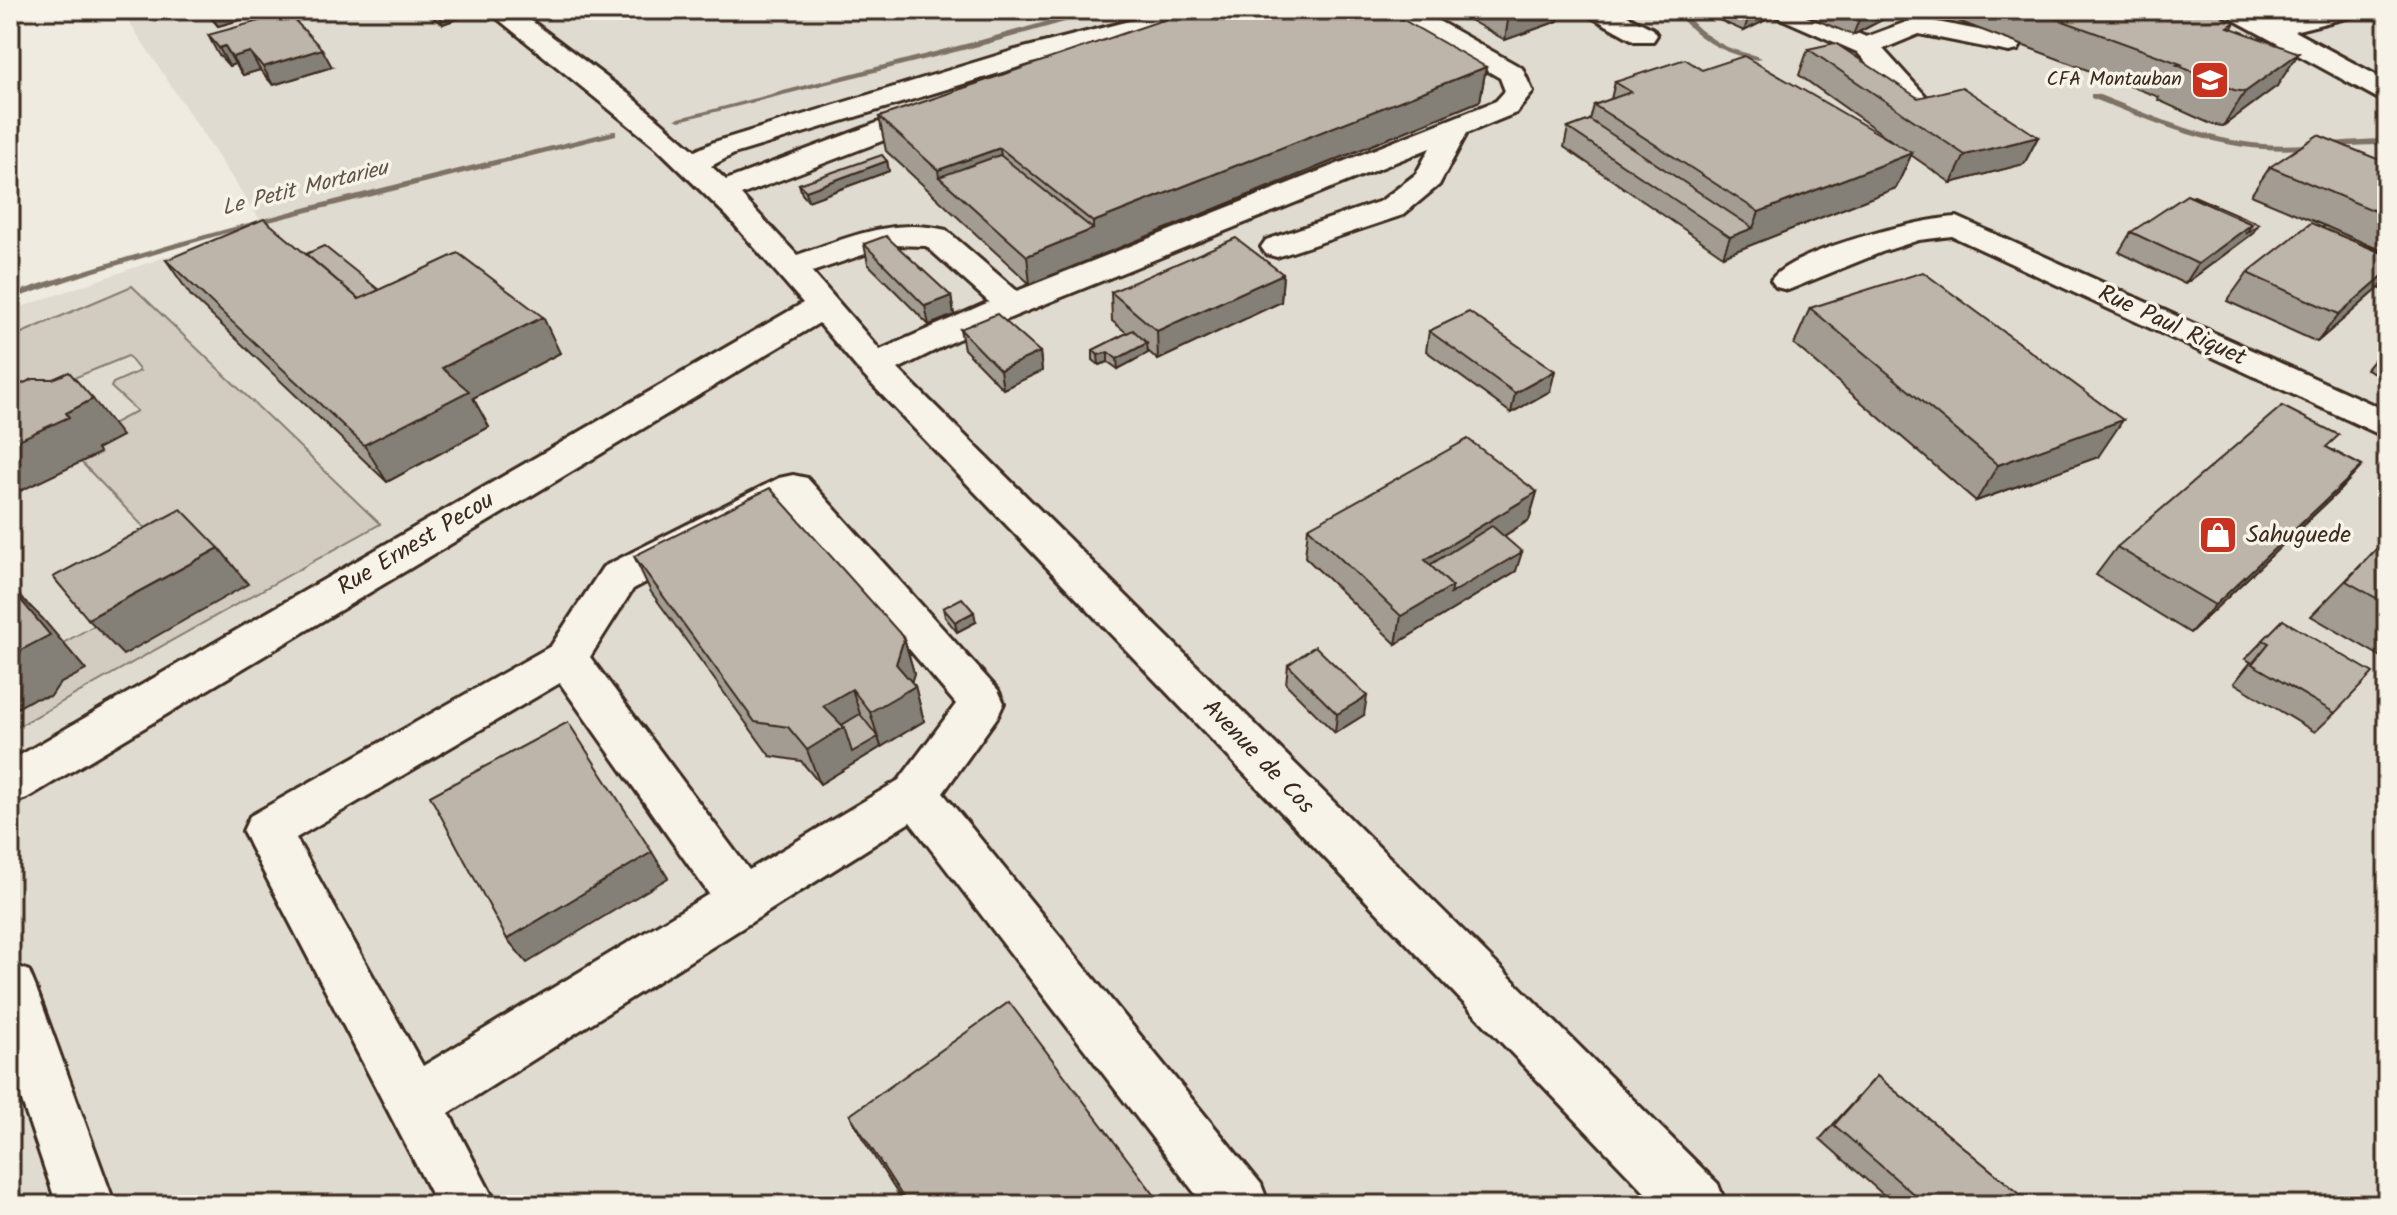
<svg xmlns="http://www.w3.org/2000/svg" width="2397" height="1215" viewBox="0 0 2397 1215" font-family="Kalam,sans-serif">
<rect width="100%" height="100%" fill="#efebe0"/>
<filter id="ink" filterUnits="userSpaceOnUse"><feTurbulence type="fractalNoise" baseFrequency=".0125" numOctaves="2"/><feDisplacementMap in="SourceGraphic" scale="16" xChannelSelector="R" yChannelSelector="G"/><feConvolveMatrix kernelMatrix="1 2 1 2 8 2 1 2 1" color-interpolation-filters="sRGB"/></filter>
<g filter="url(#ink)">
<!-- built -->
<path fill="#e0dbd0" d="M121,10H2387V1205H10V311L262,223Z"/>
<!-- green -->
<path fill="#d1cbc0" stroke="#867a6f" stroke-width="2" d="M132,286L380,524L10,731V712L33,699L51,696L59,684L85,670L63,643L97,624L165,549L81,462L99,453L97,449L122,436L112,424L137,411L111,387L113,383L140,371L128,356L10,404V338Z"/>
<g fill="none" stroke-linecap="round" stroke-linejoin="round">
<!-- stream -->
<g fill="#7e7266" fill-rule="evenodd">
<path d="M1078,10H1088L1072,20L987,44L679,121L675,119L981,40L1066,16Z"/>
<path d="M1674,10H1682C1696,28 1713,42 1735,50C1744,53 1753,54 1761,58L1757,60C1722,53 1696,39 1674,10Z"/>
<path d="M2091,94H2097C2151,115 2205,140 2263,144C2304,147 2346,139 2387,139V145C2346,144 2304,152 2263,149C2203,145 2147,119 2091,98Z"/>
<path d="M613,131H616V135L237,230L88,274L10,300V294C208,228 411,181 613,131Z"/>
</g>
<!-- minor casing -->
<g stroke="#3b2a1e" stroke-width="6">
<g id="minor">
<path d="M487,10H517L631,96L695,151L714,142L1012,51L1172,10H1215L1211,15L1032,63L734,154L711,166L726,180L914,109L924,106L934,109L938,115L934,121L741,195L797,255C847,238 892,217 946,230L1017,291L1496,101L1505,91L1500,78L1391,15L1387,10H1419L1522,68L1533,92L1516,113L1467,133L1439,185L1403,215L1277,257L1266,254L1261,247L1266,240L1381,201L1416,174L1430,148L956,340L898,369L1718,1184L1726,1205H1657L862,374L819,323L27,798L10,804V761L803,303L728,217L657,148ZM892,245L926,246L989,302L880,350L812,272Z"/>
<path d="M1584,10H1616L1653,29L1657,35L1653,41H1635L1588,15Z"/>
<path d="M1769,10H1804L1866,37L1917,18L2009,36L2018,38L2022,44L2018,50L2009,52L1919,34L1883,49L1932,103L1928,109L1918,111L1908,109L1857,52L1773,15Z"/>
<path d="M2221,10H2253L2273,21L2317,10H2362L2358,15L2294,31L2387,81V100L2377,98L2225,15Z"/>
<path d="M1957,217L2387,411V438L1952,236L1919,240L1882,252L1788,290L1776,287L1771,280C1792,250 1919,219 1957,217Z"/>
<path d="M793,475L807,478L998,690L1004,703L998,716L943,793L1261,1184L1269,1205H1204L910,822L449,1113L497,1205H437L250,846L243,831L250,816L551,646L603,567L779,478ZM788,507L956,704L899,780L749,870L590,657L633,589ZM560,683L709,894L423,1066L296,838Z"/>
<path d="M10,963L29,971L36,988L115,1205H57L10,1066Z"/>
</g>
</g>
<!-- minor -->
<use href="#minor" fill="#f7f3e8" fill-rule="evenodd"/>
</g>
<!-- wall -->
<g fill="#a39c92" stroke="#3b2a1e" stroke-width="2">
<path d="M204,10H276L218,26Z"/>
<path d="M422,10H465L468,15L443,24Z"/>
<path d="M660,10H698L672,19Z"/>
<path d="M1452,10H1561L1558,21L1505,40Z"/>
<path d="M1714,10H1774L1772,17L1744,31L1712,17Z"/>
<path d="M1792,10H1901L1853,35Z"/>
<path d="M1929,10H2237L2231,20L2235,22L2232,28L2277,86L2223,126L2213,125L2158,100L2159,97Z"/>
<path d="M1352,21L1486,67L1480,101L1030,284L886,151L879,117Z"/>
<path d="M208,35L332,67L273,85L260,70L243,75L235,64L229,66L218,54Z"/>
<path d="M1808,49L1918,98L2038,137L2024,164L1951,183L1911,155L1896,188L1723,256L1564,147L1568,128L1590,120L1594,105L1611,99L1615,82L1702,70L1892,141L1799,75Z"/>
<path d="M887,161L889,171L808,201L802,194L799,184Z"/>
<path d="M2387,163V292L2379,288L2317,342L2227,301L2247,273L2325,226L2251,195L2270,167Z"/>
<path d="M2131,232L2252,234L2185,284L2119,252Z"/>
<path d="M864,244L951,296L954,315L929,325L868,264Z"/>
<path d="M306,254L379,290L560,353L473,398L489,427L387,482L191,296L166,260Z"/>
<path d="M1283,274L1281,302L1158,360L1148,351V353L1118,369L1108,362L1099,365L1093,360V350L1127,333L1112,321L1111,292Z"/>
<path d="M1810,308L2098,457L1976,501L1794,344Z"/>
<path d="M960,329L1040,352L1042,371L1003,389L964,349Z"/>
<path d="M1429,331L1550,391L1511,413L1426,351Z"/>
<path d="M2387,344V379L2366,369Z"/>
<path d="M2328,448L2362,466L2336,494L2190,633L2096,575L2117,547Z"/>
<path d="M1537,492L1529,520L1504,536L1516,571L1396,644L1305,557L1308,528Z"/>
<path d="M2387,538V660L2311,616Z"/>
<path d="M634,556L904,638L914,673L911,682L915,686L924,721L820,784L801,761L770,756L651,592Z"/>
<path d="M943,608L976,622L957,632L945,617Z"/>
<path d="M2283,620L2335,713L2315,732L2234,683L2251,662L2245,659Z"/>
<path d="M1288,665L1364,715L1335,733L1286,684Z"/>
<path d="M1877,1076L2033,1205H1895L1820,1139Z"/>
<path d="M850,1115L1162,1205H905L864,1141Z"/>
</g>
<!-- shaded-wall -->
<g fill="#847f77" stroke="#3b2a1e" stroke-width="2">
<path d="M208,10H276L218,26Z"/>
<path d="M453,10H465L468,15L443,24L439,15Z"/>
<path d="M669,10H698L672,19Z"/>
<path d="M959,10H974V14L960,15Z"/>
<path d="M1521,10H1561L1558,21L1505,40L1509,14Z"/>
<path d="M1756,10H1774L1772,17L1744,31L1750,13Z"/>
<path d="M1863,10H1901L1853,35Z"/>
<path d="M2235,10H2237L2219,41L2223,17Z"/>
<path d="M225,46L235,64L229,66L219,48Z"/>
<path d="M322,49L332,67L273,85L263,67Z"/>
<path d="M250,52L260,70L243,75L232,57Z"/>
<path d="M2299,53L2277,86L2223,126L2245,92Z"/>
<path d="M1486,67L1480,101L1030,284L1027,256L1093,229V222Z"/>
<path d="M2038,137L2024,164L1951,183L1965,155Z"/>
<path d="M1000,148L1004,183L939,177L938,170Z"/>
<path d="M1912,153L1896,188L1723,256L1730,237L1753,228L1759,212Z"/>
<path d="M887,161L889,171L808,201L806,191Z"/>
<path d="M2252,224H2259L2252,234L2185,284L2198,264Z"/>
<path d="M2387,272V278L2378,289L2317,342L2339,314Z"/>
<path d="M1283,274L1281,302L1158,360L1157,331Z"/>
<path d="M951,296L954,315L929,325L925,306Z"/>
<path d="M543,317L560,353L473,398L489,427L387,482L364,445L442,368Z"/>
<path d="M1147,343L1148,353L1118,369L1117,359Z"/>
<path d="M1040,352L1042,371L1003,389L1000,370Z"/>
<path d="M1108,352V362L1099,365L1098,355Z"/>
<path d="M1555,371L1550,391L1511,413L1515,393Z"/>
<path d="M93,399L122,436L97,449L100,453L10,496V444L66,413Z"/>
<path d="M2123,420L2098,457L1976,501L1998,465Z"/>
<path d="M2362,466L2336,494L2190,633L2215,605Z"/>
<path d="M1537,492L1529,520L1434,580L1425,560Z"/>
<path d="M219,548L248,584L123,655L88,619Z"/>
<path d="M1522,552L1516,571L1396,644L1401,616L1452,586Z"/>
<path d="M10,586L43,619L86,670L59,684L51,696L33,699L10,712Z"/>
<path d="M974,612L976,622L957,632L955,622Z"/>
<path d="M904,638L914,673L909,690L915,686L924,721L881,747L870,712L896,664Z"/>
<path d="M852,689L863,723L878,737L881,747L820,784L807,750L823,706Z"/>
<path d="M1367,696L1364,715L1335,733L1337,714Z"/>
<path d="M652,852L668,878L527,963L507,939Z"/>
</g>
<!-- building -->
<g fill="#bdb5aa" stroke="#3b2a1e" stroke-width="2">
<path d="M432,10H453L439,15Z"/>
<path d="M1192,10H1335L1352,21L1386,10L1486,67L1093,222L1000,148L938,170L879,117Z"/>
<path d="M1502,10H1521L1509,14Z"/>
<path d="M1743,10H1756L1750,13Z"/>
<path d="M2033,10H2235L2223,17L2235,22L2228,27L2299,53L2245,92L2234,90L2177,65L2181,64Z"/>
<path d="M288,13L322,49L263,67L250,52L232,57L225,46L219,48L208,35Z"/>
<path d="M1835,43L1918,98L1962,87L2038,137L1965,155L1808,49Z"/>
<path d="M1744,56L1912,153L1759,212L1594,105L1631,92L1615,82L1685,59L1702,70Z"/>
<path d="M1590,120L1753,228L1730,237L1568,128Z"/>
<path d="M2318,135L2387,163V216L2270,167Z"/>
<path d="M882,155L887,161L806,191L799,184Z"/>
<path d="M1000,155L1093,229L1027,256L939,177Z"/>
<path d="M2187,195L2252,224L2198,264L2131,232Z"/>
<path d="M2194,196L2259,224L2246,234L2252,224L2191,197Z"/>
<path d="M264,219L359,299L458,253L543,317L442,368L469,391L364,445L166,260Z"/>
<path d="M2311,223L2387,255V272L2339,314L2247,273Z"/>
<path d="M2325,226L2387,253V255L2322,228Z"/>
<path d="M886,236L951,296L925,306L864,244Z"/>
<path d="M1236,238L1283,274L1157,331L1111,292Z"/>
<path d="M324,246L379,290L359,299L306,254Z"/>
<path d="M1923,272L2123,420L1998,465L1810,308Z"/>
<path d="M1469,312L1555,371L1515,393L1429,331Z"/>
<path d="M997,314L1040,352L1000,370L960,329Z"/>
<path d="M1133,330L1147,343L1117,359L1108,352L1098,355L1093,350Z"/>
<path d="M69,372L93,399L66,413L69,417L10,444V389L33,379H53Z"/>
<path d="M2282,406L2339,435L2326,447L2362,466L2215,605L2117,547Z"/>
<path d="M1468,439L1537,492L1425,560L1452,586L1401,616L1308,528Z"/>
<path d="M770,488L904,638L896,664L915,686L870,712L852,689L823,706L844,727L807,750L788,727L755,722L634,556Z"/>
<path d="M181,509L219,548L88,619L53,577Z"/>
<path d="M1492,526L1522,552L1450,594L1452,586L1430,565Z"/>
<path d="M2387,538V604L2346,581Z"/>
<path d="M10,587L50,635L23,649L13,661L10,662Z"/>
<path d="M962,598L974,612L955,622L943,608Z"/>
<path d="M2283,620L2373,673L2335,713L2252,664L2269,643L2263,640Z"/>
<path d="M1315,646L1367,696L1337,714L1288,665Z"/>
<path d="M860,714L878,737L852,752L844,727L842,725Z"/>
<path d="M568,722L652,852L507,939L430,796Z"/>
<path d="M1009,1002L1162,1205H908L850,1115Z"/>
<path d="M1877,1076L2033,1205H1926L1834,1125Z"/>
</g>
</g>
<!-- icons -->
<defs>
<g id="university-square" transform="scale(2)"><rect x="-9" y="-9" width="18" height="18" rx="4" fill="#c8321e" stroke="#f7f3e8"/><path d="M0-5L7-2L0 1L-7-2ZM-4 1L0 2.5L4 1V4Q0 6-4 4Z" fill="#fff"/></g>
<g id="shop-square" transform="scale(2)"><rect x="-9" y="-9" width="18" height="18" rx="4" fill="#c8321e" stroke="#f7f3e8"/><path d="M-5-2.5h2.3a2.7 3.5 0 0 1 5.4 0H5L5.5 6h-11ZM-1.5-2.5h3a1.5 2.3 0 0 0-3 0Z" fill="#fff"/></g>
</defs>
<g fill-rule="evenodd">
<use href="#university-square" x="2210" y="80"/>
<use href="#shop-square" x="2218" y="535"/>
</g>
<g text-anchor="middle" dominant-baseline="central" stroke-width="7" stroke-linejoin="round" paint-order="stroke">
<!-- far-poi labels -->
<g font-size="20" fill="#3b2a1e" stroke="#f7f3e8" text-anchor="end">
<text x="2182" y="80">CFA Montauban</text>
</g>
<!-- far-water labels -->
<g font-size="22" font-style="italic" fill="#625448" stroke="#f7f3e8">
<text transform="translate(305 189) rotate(-14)">Le Petit Mortarieu</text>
</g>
<!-- street labels -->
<g font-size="24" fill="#3b2a1e" stroke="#f7f3e8">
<text transform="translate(2172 326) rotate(25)">Rue Paul Riquet</text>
<text transform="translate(416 544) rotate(-31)">Rue Ernest Pecou</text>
<text transform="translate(1258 757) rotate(46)">Avenue de Cos</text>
</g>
<!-- poi labels -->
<g font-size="24" fill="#3b2a1e" stroke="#f7f3e8" text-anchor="start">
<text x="2246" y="535">Sahuguede</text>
</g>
</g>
<!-- margin -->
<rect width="2397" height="1215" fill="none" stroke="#f7f3e8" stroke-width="40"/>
<rect x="20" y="20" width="2357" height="1175" fill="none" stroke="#3b2a1e" stroke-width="3" filter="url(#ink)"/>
</svg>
